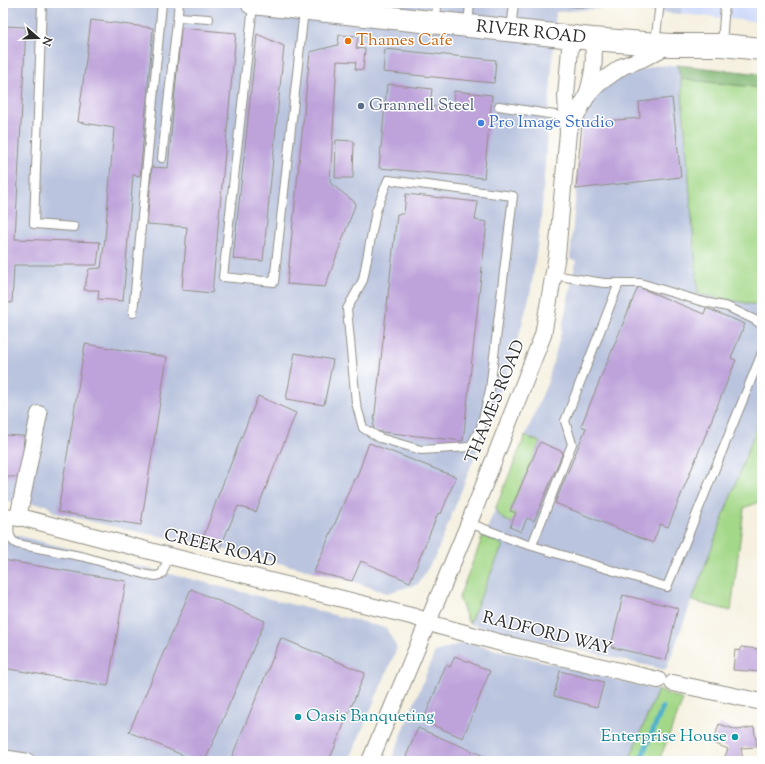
<svg xmlns="http://www.w3.org/2000/svg" width="765" height="764" viewBox="0 0 765 764" font-family="'Sorts Mill Goudy',serif">
<rect width="100%" height="100%" fill="#fff"/>
<filter id="ink" filterUnits="userSpaceOnUse"><feTurbulence type="fractalNoise" baseFrequency=".025" numOctaves="2"/><feDisplacementMap in="SourceGraphic" scale="8" xChannelSelector="R" yChannelSelector="G"/><feConvolveMatrix kernelMatrix="1 2 1 2 8 2 1 2 1" color-interpolation-filters="sRGB"/></filter>
<filter id="wash" filterUnits="userSpaceOnUse"><feTurbulence type="fractalNoise" baseFrequency=".012" numOctaves="4" result="noise"/><feDisplacementMap in="SourceGraphic" scale="16" xChannelSelector="R" yChannelSelector="G"/><feGaussianBlur stdDeviation="0.9" result="paint"/><feColorMatrix in="noise" values="0 0 0 0 0 0 0 0 0 0 0 0 0 0 0 0 0 1.4 0 .05"/><feComposite in="paint" operator="in"/></filter>
<g filter="url(#wash)">
<rect width="100%" height="100%" fill="#f5f0df"/>
<!-- built -->
<path fill="#d0daf9" d="M682,3H762V22L681,14Z"/>
<!-- industrial -->
<g fill="#bac4de">
<path d="M3,3H682L681,14L605,8L556,12L541,219L531,290L512,362L436,555L418,584L387,593L352,581L198,543L138,532L55,513L46,505L3,501Z"/>
<path d="M677,65L681,79L698,294L762,306V412L666,670L469,624L459,597L548,381L561,333L576,261L570,259L582,123L597,94L612,81L653,66Z"/>
<path d="M3,532L386,628L397,648L349,761H3Z"/>
<path d="M465,642L658,690L629,761H391L435,652Z"/>
</g>
<!-- green -->
<g fill="#a4d889" stroke="#68825a">
<path d="M681,79L762,88V306L698,294Z"/>
<path d="M762,412V501L744,508L731,611L692,601Z"/>
<path d="M525,436L540,442L510,511L516,513L512,523C503,519 498,517 496,507Z"/>
<path d="M483,536L503,545L469,624L459,597Z"/>
<path d="M658,690L683,700L659,761H629Z"/>
</g>
<!-- forest -->
<path fill="#83b875" stroke="#577250" d="M677,65L762,74V88L681,79Z"/>
<g fill="none" stroke-linecap="round" stroke-linejoin="round">
<!-- stream -->
<path stroke="#4eb1cd" stroke-width="5" d="M640,761L663,707"/>
</g>
<g id="blocks">
<!-- building -->
<g fill="#bea3da">
<path d="M553,3H591V7H575Z"/>
<path d="M91,20L153,28L140,176L133,175L123,301L98,299L99,290H84L89,269L101,268L105,238L114,128L78,122Z"/>
<path d="M3,26L26,27L15,239L100,242L97,265H14L12,303L3,302Z"/>
<path d="M181,28L236,33L212,293L182,290L187,227L147,224L152,167L168,168Z"/>
<path d="M257,34L284,46L263,261L233,259Z"/>
<path d="M339,35L358,36L356,48L365,49L363,70L355,69L356,62L337,61L330,183L356,203L325,287L287,284L310,52L338,45Z"/>
<path d="M385,49L496,60L494,83L383,72Z"/>
<path d="M387,84L432,89L430,106L453,109L454,91L492,95L484,178L379,168Z"/>
<path d="M672,98L681,177L576,189L582,123L640,118L639,102Z"/>
<path d="M336,140L354,141L353,178H335Z"/>
<path d="M406,194L478,202L475,220L487,222L463,441L373,431L397,214H404Z"/>
<path d="M638,287L704,314L706,308L745,324L731,358L736,360L668,527L660,524L653,543L555,503L586,428L581,426Z"/>
<path d="M85,344L167,357L141,525L58,512Z"/>
<path d="M295,353L333,360L324,405L286,399Z"/>
<path d="M258,396L296,413L256,512L238,506L220,548L201,544L218,496Z"/>
<path d="M3,435L24,436L22,477H3Z"/>
<path d="M540,442L563,452L534,521L527,518L521,532L510,527L516,513L510,511Z"/>
<path d="M369,443L456,477L441,514L438,513L410,582L361,561L352,581L314,572L354,479H356Z"/>
<path d="M3,560L126,581L108,686L3,668Z"/>
<path d="M191,589L265,621L205,761H196L129,732Z"/>
<path d="M623,595L678,608L666,660L611,647Z"/>
<path d="M760,632H762V672L733,670L735,650L740,651L741,647L758,649Z"/>
<path d="M281,638L365,673L329,761H230Z"/>
<path d="M455,656L490,671L463,738L423,721L446,665L450,667Z"/>
<path d="M560,671L604,682L597,707L554,696Z"/>
<path d="M719,724L737,730L754,727L757,747L741,748L743,761H723L728,749L713,743Z"/>
<path d="M418,728L496,761H404Z"/>
</g>
</g>
</g>
<g filter="url(#ink)">
<use href="#blocks" fill-opacity="0" stroke="#908e85" stroke-width="1"/>
<g fill="none" stroke-linecap="round" stroke-linejoin="round">
<!-- lane casing -->
<g stroke="#908e85" stroke-width="10">
<g id="lane">
<path d="M42,3L34,224L74,227"/>
<path d="M253,5L223,277L274,282L304,10"/>
<path d="M178,17L209,19"/>
<path d="M436,21L437,3"/>
<path d="M468,25L470,3"/>
<path d="M511,30L514,3"/>
<path d="M655,43L660,3"/>
<path d="M722,44L725,3"/>
<path d="M499,106L567,117"/>
<path d="M162,158L179,3"/>
<path d="M388,180L513,196L490,390L481,427L470,447L421,450L380,438L363,428L356,403L347,309L363,280L376,211Z"/>
<path d="M553,275L604,283H640L700,301L728,307L755,320L762,325"/>
<path d="M133,313L162,3"/>
<path d="M10,517C10,528 6,538 17,544L85,557L147,575L156,576L162,574L169,556"/>
<path d="M469,523L519,542L667,587L762,353"/>
<path d="M532,545L572,444L565,421L619,283"/>
<path d="M3,754L29,758L28,761"/>
</g>
</g>
<!-- street casing -->
<g stroke="#908e85" stroke-width="18">
<g id="street">
<path d="M587,95C593,76 596,59 592,39"/>
<path d="M568,130L587,96L598,84L623,66L642,59L669,45"/>
<path d="M3,516L24,518L169,556L415,617L439,626L505,644L658,680"/>
<path d="M18,518L39,414"/>
<path d="M673,683L762,702"/>
<path d="M370,761L469,523L543,335L557,255L568,132L566,96L571,37"/>
</g>
</g>
<!-- secondary casing -->
<g stroke="#908e85" stroke-width="24">
<path id="secondary" d="M252,3L592,39L670,45H722L762,49"/>
</g>
<!-- lane -->
<use href="#lane" stroke="#fff" stroke-width="8"/>
<!-- street -->
<use href="#street" stroke="#fff" stroke-width="16"/>
<!-- secondary -->
<use href="#secondary" stroke="#fff" stroke-width="22"/>
</g>
</g>
<!-- markers -->
<circle fill="#e8710a" stroke="#fff" stroke-width="1.5" cx="348" cy="41" r="4"/>
<circle fill="#5c6f8a" stroke="#fff" stroke-width="1.5" cx="361" cy="106" r="4"/>
<circle fill="#3f7fe0" stroke="#fff" stroke-width="1.5" cx="481" cy="123" r="4"/>
<g fill="#0f9aa8" stroke="#fff" stroke-width="1.5">
<circle cx="298" cy="717" r="4"/>
<circle cx="735" cy="737" r="4"/>
</g>
<g text-anchor="middle" dominant-baseline="central" stroke-width="3" stroke-linejoin="round" paint-order="stroke">
<!-- street labels -->
<g font-size="17" fill="#2b2b2b" stroke="#fff">
<text transform="translate(531 33) rotate(6)">RIVER ROAD</text>
<text transform="translate(496 402) rotate(-68)">THAMES ROAD</text>
<text transform="translate(220 549) rotate(14)">CREEK ROAD</text>
<text transform="translate(547 634) rotate(14)">RADFORD WAY</text>
</g>
<!-- food labels -->
<g font-size="17" fill="#c56008" stroke="#fff" text-anchor="start">
<text x="356" y="41">Thames Cafe</text>
</g>
<!-- service labels -->
<g font-size="17" fill="#4e5e75" stroke="#fff" text-anchor="start">
<text x="369" y="106">Grannell Steel</text>
</g>
<!-- shop labels -->
<g font-size="17" fill="#366cbe" stroke="#fff" text-anchor="start">
<text x="489" y="123">Pro Image Studio</text>
</g>
<!-- culture labels -->
<g font-size="17" fill="#0d838f" stroke="#fff" text-anchor="start">
<text x="306" y="717">Oasis Banqueting</text>
<text x="727" y="737" text-anchor="end">Enterprise House</text>
</g>
</g>
<!-- margin -->
<rect width="765" height="764" fill="none" stroke="#fff" stroke-width="16"/>
<!-- north arrow -->
<g transform="translate(38 38) rotate(110)" stroke="#ffffff" stroke-width="3" paint-order="stroke">
<path d="M0-3L7 15L0 10L-7 15Z" fill="#2b2b2b"/>
<text y="-6" font-size="11" font-weight="bold" text-anchor="middle" fill="#2b2b2b">N</text>
</g>
</svg>
